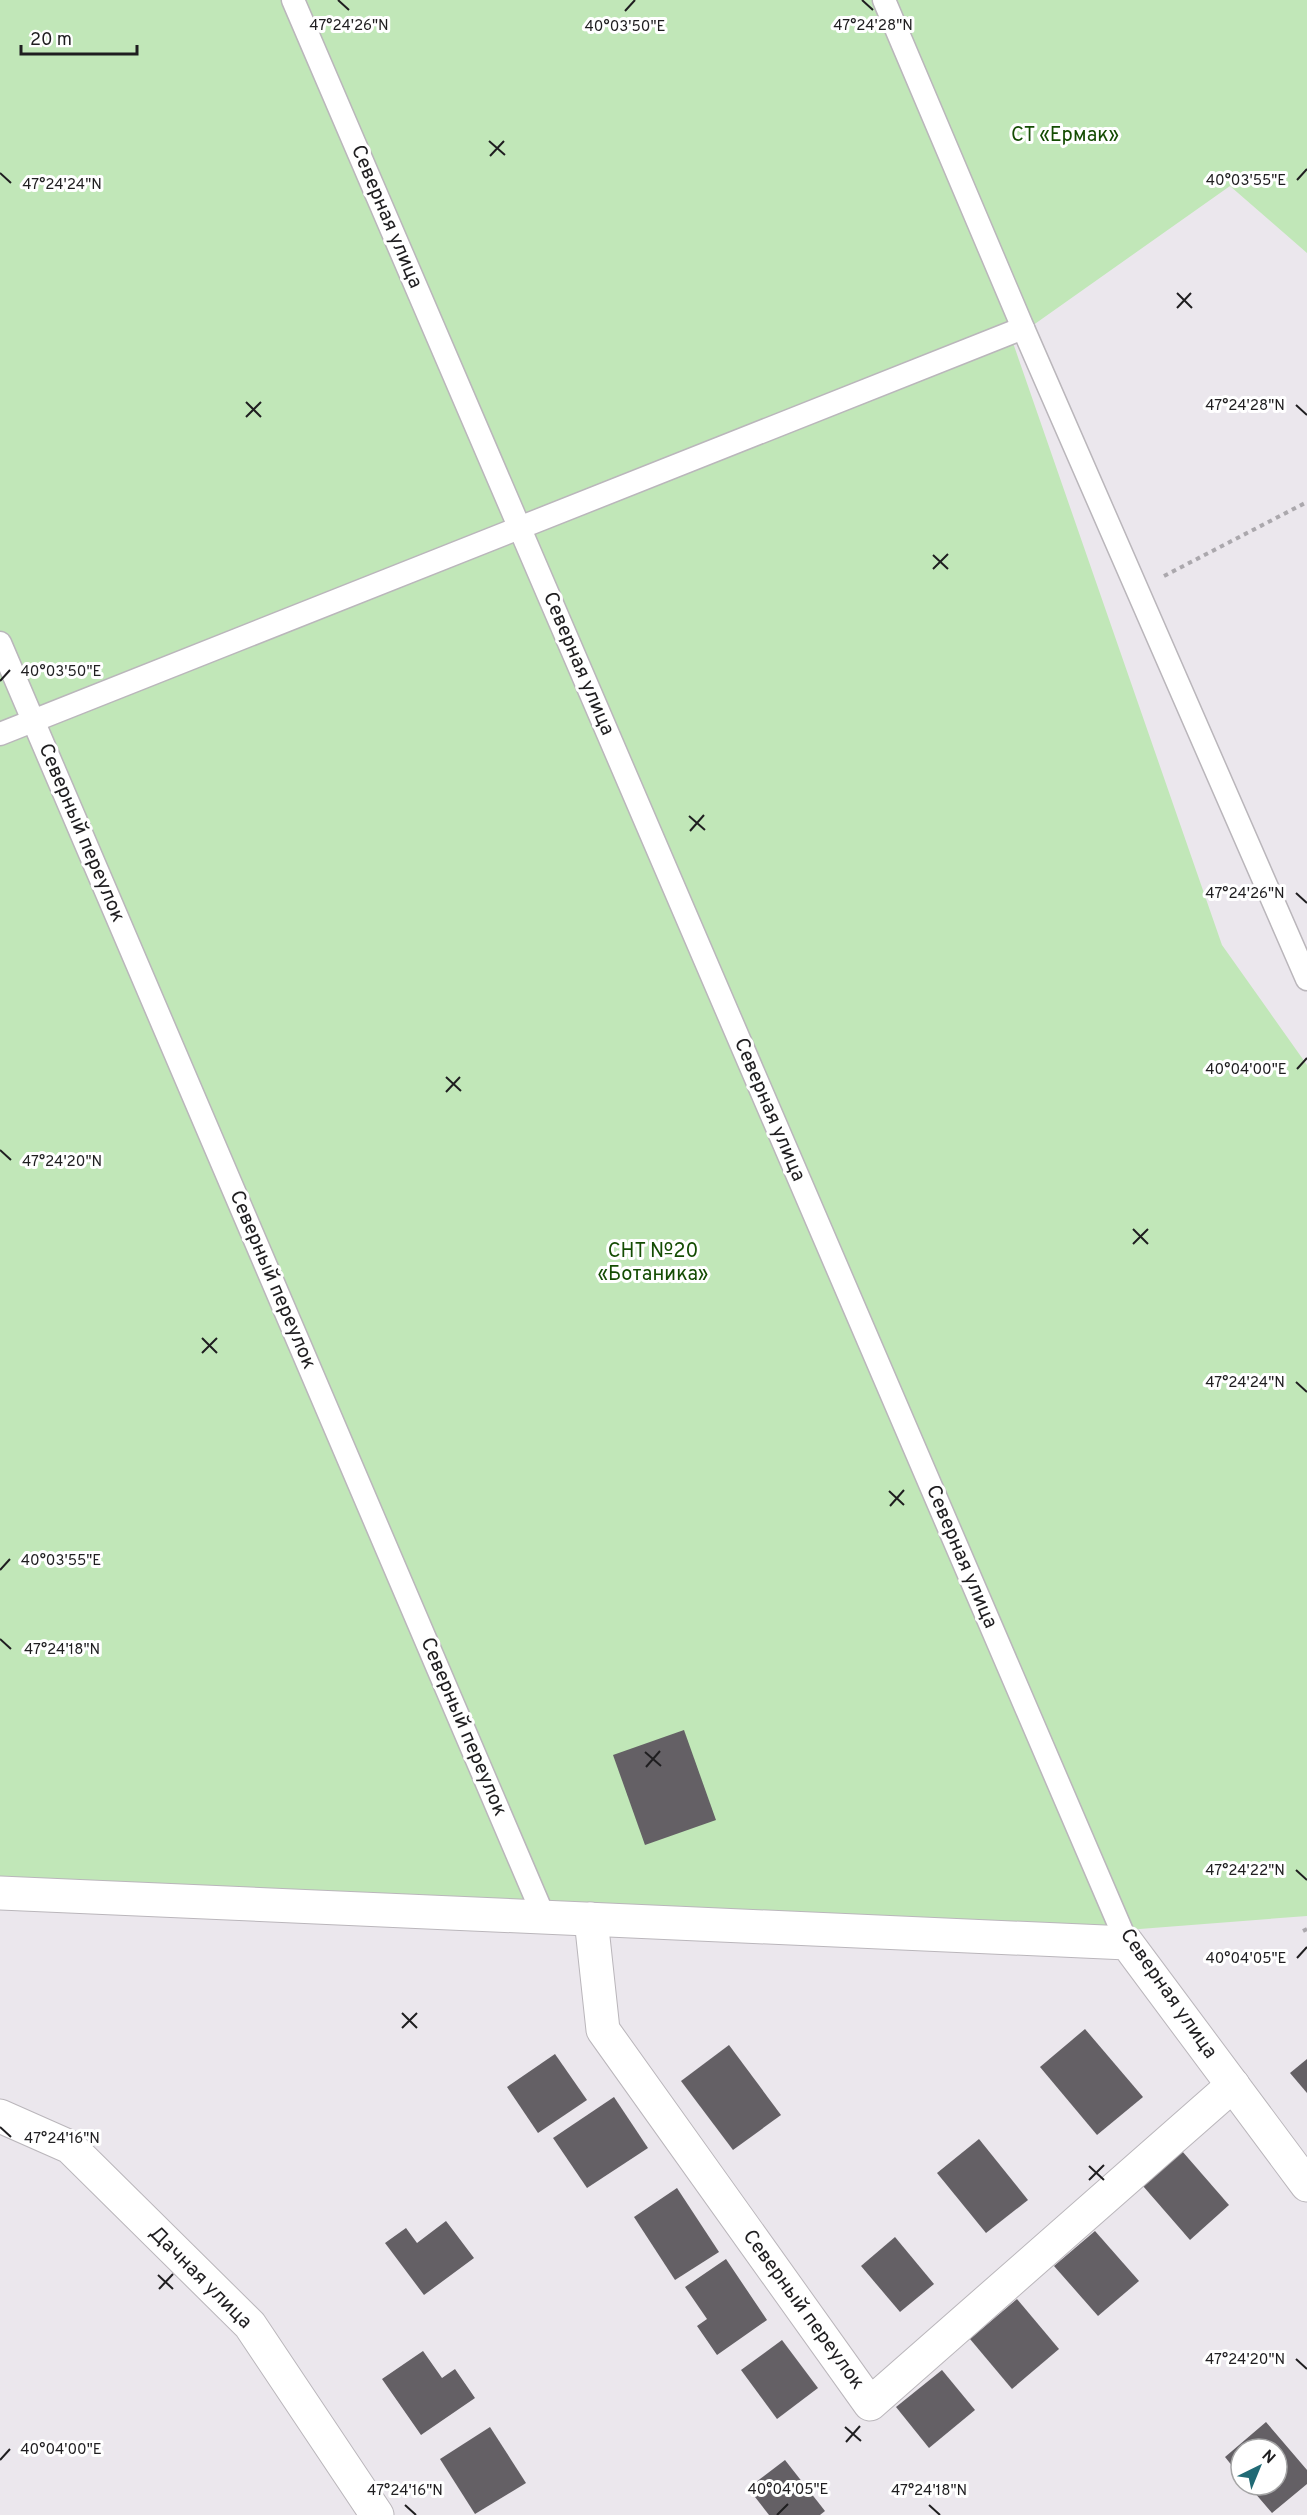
<svg xmlns="http://www.w3.org/2000/svg" width="1307" height="2515" viewBox="0 0 1307 2515" font-family="Overpass,sans-serif">
<rect width="100%" height="100%" fill="#ebe7ed"/>
<!-- green -->
<path fill="#c1e7b8" d="M0,0H1307V253L1230,186L1012,340L1222,945L1307,1065V1916L1088,1933L64,1912L0,1888Z"/>
<!-- building -->
<g fill="#646065">
<path d="M684,1730L716,1820L645,1845L613,1755Z"/>
<path d="M1085,2029L1143,2097L1097,2135L1040,2067Z"/>
<path d="M729,2045L781,2115L733,2150L681,2081Z"/>
<path d="M555,2054L587,2100L538,2133L507,2087Z"/>
<path d="M1307,2059V2093L1290,2073Z"/>
<path d="M614,2097L648,2148L587,2188L553,2138Z"/>
<path d="M979,2139L1028,2200L986,2233L937,2173Z"/>
<path d="M1182,2151L1229,2205L1190,2240L1143,2186Z"/>
<path d="M677,2188L719,2252L675,2280L634,2217Z"/>
<path d="M446,2221L474,2258L424,2295L385,2243L406,2228L417,2243Z"/>
<path d="M1095,2231L1139,2281L1098,2316L1054,2266Z"/>
<path d="M895,2237L934,2284L900,2312L861,2266Z"/>
<path d="M726,2259L767,2320L717,2355L697,2326L707,2319L685,2287Z"/>
<path d="M1017,2299L1059,2349L1012,2389L970,2339Z"/>
<path d="M782,2340L818,2388L777,2419L741,2370Z"/>
<path d="M423,2351L442,2378L455,2369L475,2398L421,2435L382,2379Z"/>
<path d="M942,2370L975,2410L929,2448L896,2407Z"/>
<path d="M1266,2422L1307,2470V2484L1272,2513L1248,2485H1277V2449H1241V2477L1225,2457Z"/>
<path d="M490,2427L526,2483L475,2514L440,2459Z"/>
<path d="M785,2460L825,2511L820,2515H769L748,2488Z"/>
</g>
<g fill="none" stroke-linecap="round" stroke-linejoin="round">
<!-- service casing -->
<g stroke="#bab6bb" stroke-width="25">
<g id="service">
<path d="M293,0L1127,1943"/>
<path d="M884,0L1023,328L1307,979"/>
<path d="M0,643L544,1917"/>
<path d="M0,734L1023,328"/>
</g>
</g>
<!-- minor casing -->
<g stroke="#bab6bb" stroke-width="35">
<g id="minor">
<path d="M0,1893L1127,1943L1307,2185"/>
<path d="M591,1919L603,2030L870,2404L1233,2085"/>
<path d="M0,2116L70,2147L250,2325L377,2515"/>
</g>
</g>
<!-- path -->
<g stroke="#aba8ad" stroke-width="4" stroke-dasharray="4.5 4.5" stroke-linecap="butt">
<path d="M1164,576L1307,502"/>
<path d="M1303,1931L1307,1929"/>
</g>
<!-- service -->
<use href="#service" stroke="#fff" stroke-width="22"/>
<!-- minor -->
<use href="#minor" stroke="#fff" stroke-width="33"/>
</g>
<!-- ticks -->
<path fill="none" stroke="#1f1e20" stroke-width="2" d="M338,0L349,10M862,0L873,10M625,11L635,0M489,141L505,155M490,156L504,141M0,173L11,183M1297,180L1307,169M1177,293L1192,308M1177,308L1191,293M246,402L261,417M1296,405L1307,415M246,417L261,402M933,555L948,569M933,569L948,554M0,681L10,670M689,816L705,830M690,831L704,815M1296,893L1307,903M1297,1069L1307,1058M446,1077L461,1091M446,1092L460,1077M0,1150L11,1160M1133,1229L1148,1244M1133,1244L1148,1229M202,1338L217,1353M202,1353L217,1338M1296,1382L1307,1392M889,1491L904,1505M890,1506L904,1490M0,1570L10,1559M0,1639L11,1649M645,1752L661,1766M646,1767L660,1751M1296,1870L1307,1880M1297,1958L1307,1947M402,2013L417,2028M402,2028L417,2013M0,2127L11,2137M1089,2166L1104,2180M1089,2180L1104,2165M158,2275L173,2289M159,2289L173,2274M1296,2359L1307,2369M845,2427L861,2441M846,2442L860,2426M0,2460L10,2449M405,2505L416,2515M929,2505L940,2515M777,2515L788,2504"/>
<g text-anchor="middle" dominant-baseline="central" stroke-width="6" stroke-linejoin="round" paint-order="stroke">
<!-- park labels -->
<g font-size="20" fill="#144c03" stroke="#fff">
<text x="1065" y="136">СТ «Ермак»</text>
<text x="653" y="1252">СНТ №20<tspan x="653" dy="23">«Ботаника»</tspan></text>
</g>
<!-- street labels -->
<g font-size="20" fill="#1f1e20" stroke="#fff">
<text transform="translate(386 217) rotate(67)">Северная улица</text>
<text transform="translate(578 664) rotate(67)">Северная улица</text>
<text transform="translate(81 833) rotate(67)">Северный переулок</text>
<text transform="translate(769 1110) rotate(67)">Северная улица</text>
<text transform="translate(272 1280) rotate(67)">Северный переулок</text>
<text transform="translate(961 1557) rotate(67)">Северная улица</text>
<text transform="translate(463 1727) rotate(67)">Северный переулок</text>
<text transform="translate(1168 1994) rotate(55)">Северная улица</text>
<text transform="translate(200 2278) rotate(45)">Дачная улица</text>
<text transform="translate(803 2310) rotate(54)">Северный переулок</text>
</g>
</g>
<g font-size="15" text-anchor="middle" fill="#1f1e20" stroke="#fff" stroke-width="6" stroke-linejoin="round" paint-order="stroke">
<text x="349" y="30">47°24'26"N</text>
<text x="873" y="30">47°24'28"N</text>
<text x="625" y="31">40°03'50"E</text>
<text x="1246" y="185">40°03'55"E</text>
<text x="62" y="189">47°24'24"N</text>
<text x="1245" y="410">47°24'28"N</text>
<text x="61" y="676">40°03'50"E</text>
<text x="1245" y="898">47°24'26"N</text>
<text x="1246" y="1074">40°04'00"E</text>
<text x="62" y="1166">47°24'20"N</text>
<text x="1245" y="1387">47°24'24"N</text>
<text x="61" y="1565">40°03'55"E</text>
<text x="62" y="1654">47°24'18"N</text>
<text x="1245" y="1875">47°24'22"N</text>
<text x="1246" y="1963">40°04'05"E</text>
<text x="62" y="2143">47°24'16"N</text>
<text x="1245" y="2364">47°24'20"N</text>
<text x="61" y="2454">40°04'00"E</text>
<text x="788" y="2494">40°04'05"E</text>
<text x="405" y="2495">47°24'16"N</text>
<text x="929" y="2495">47°24'18"N</text>
</g>
<!-- north arrow -->
<g transform="translate(1259 2467) rotate(43)"><circle r="28" fill="#ffffff" stroke="#a5a5a6" stroke-width="1.5"/>
<path d="M0-4.5L10 22L0 15L-10 22Z" fill="#216a75"/>
<text y="-9" font-size="16" font-weight="bold" text-anchor="middle" fill="#1f1e20">N</text>
</g>
<!-- scale -->
<path d="M21 45v9h116v-9" fill="none" stroke="#1f1e20" stroke-width="3"/>
<text x="30" y="45" font-size="18" fill="#1f1e20" stroke="#ffffff" stroke-width="4.5" paint-order="stroke">20 m</text>
</svg>
